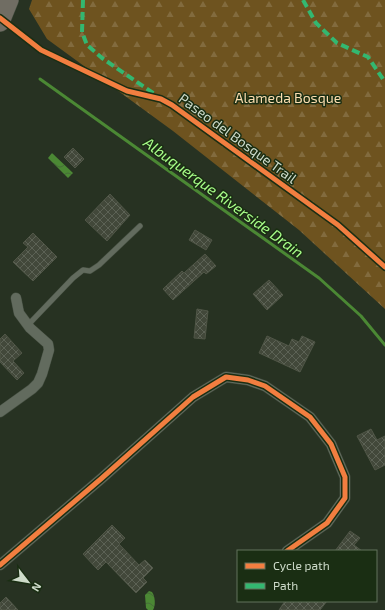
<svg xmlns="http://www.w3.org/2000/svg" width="385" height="610" viewBox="0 0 385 610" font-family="'Exo 2',sans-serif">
<defs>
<pattern id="forest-firs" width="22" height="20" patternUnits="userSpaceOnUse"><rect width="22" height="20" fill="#6e531f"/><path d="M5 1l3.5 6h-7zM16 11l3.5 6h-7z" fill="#826b3e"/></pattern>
<pattern id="water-waves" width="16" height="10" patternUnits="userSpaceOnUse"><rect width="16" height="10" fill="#4b8834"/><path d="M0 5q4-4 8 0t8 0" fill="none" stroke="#466c38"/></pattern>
<pattern id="building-cross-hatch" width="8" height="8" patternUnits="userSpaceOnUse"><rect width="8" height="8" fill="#42483a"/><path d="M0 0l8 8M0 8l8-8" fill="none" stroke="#5c6255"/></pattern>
</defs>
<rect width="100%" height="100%" fill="#273222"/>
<!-- forest -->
<path fill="url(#forest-firs)" d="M32,0H385V309L299,230L173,131L47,39L29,9Z"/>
<!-- water -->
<g fill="url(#water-waves)">
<path d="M52,153L73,173L68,178L48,158Z"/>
<path d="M149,591L152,592C155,596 156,605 153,610H148L146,608L145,595Z"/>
</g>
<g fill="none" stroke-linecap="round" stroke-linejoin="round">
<!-- stream -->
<path stroke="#4b8834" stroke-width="3" d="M40,79L319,278L361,316L385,345"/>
</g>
<!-- building -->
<g fill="url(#building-cross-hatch)" stroke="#505647">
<path d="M73,148L84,159L75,168L64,157Z"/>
<path d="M110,194L130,215L107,241L85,220Z"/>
<path d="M195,230L212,240L206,250L189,240Z"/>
<path d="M33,233L57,257L33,281L13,262L28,247L23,243Z"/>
<path d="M205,254L216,266L206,274L204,272L173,300L163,289L182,271L184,273Z"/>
<path d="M269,280L283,295L267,310L253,294Z"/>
<path d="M197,309L208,311L205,339L194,338Z"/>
<path d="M5,334L22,353L13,361L24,373L17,380L0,362V339Z"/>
<path d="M267,336L289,346L292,339L299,342L302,336L315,342L300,372L259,353Z"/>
<path d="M371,429L377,440L385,436V465L375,470L357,436Z"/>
<path d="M112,525L125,538L119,544L139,565L145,560L153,568L143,578L147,582L136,593L106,562L98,570L83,554Z"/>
<path d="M350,531L360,538L354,545L362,551H335Z"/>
<path d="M6,597L18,610H0V603Z"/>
<path d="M285,601H327L320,610H279Z"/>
</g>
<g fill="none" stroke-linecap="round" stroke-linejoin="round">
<!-- service casing -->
<g stroke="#454f41" stroke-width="6">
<path id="service" d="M28,325L73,278L83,270L90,271L99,265L140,226"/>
</g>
<!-- minor casing -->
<g stroke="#454f41" stroke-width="11">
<g id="minor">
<path d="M0,412L32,389L38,383L42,374L49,350L48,344L30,328L19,313L16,298"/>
<path d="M0,565L102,478L193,397L226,377L248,380L265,386L310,417L331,444L345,477V498L327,523L287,551"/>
</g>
</g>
<!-- motorway casing -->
<g stroke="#454f41" stroke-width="20">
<path id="motorway" d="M0,22L9,0"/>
</g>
<!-- service -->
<use href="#service" stroke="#626b5e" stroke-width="5"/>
<!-- minor -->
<use href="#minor" stroke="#626b5e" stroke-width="10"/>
<!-- motorway -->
<use href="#motorway" stroke="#706d63" stroke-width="19"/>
<!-- quiet -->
<g stroke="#33b770" stroke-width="4" stroke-dasharray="8 4" stroke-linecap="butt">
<path d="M83,0L82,32L87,45L102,58L156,95"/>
<path d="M303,0L316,23L337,43L368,57L385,82"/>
</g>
<!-- cycleway casing -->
<g stroke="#1a2e13" stroke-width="8">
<g id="cycleway">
<path d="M0,18L41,50L127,91L161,99L172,105L338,225L385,267"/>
<path d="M0,565L102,478L193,397L226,377L248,380L265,386L310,417L331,444L345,477V498L327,523L287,551"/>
</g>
</g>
<!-- cycleway -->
<use href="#cycleway" stroke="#f27e40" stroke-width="5"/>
</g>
<g text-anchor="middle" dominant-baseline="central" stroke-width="3" stroke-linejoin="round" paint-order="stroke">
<!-- park labels -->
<g font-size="14" fill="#fddeb0" stroke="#1a2e13">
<text x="288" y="97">Alameda Bosque</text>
</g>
<!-- street labels -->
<g font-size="14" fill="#cedbca" stroke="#1a2e13">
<text transform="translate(238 138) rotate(36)">Paseo del Bosque Trail</text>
</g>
<!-- water labels -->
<g font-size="15" font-style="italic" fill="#a8fe89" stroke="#1a2e13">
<text transform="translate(224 197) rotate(36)">Albuquerque Riverside Drain</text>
</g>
</g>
<!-- legend -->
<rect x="237" y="550" width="140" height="52" fill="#1a2e13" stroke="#62735c"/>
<rect x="245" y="563" width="20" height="6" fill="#f27e40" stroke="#62735c"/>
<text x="273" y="570" font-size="12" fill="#cedbca">Cycle path</text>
<rect x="245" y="583" width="20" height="6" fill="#33b770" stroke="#62735c"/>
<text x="273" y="590" font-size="12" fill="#cedbca">Path</text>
<!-- north arrow -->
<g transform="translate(28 582) rotate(121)" stroke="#1a2e13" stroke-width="3" paint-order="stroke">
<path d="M0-3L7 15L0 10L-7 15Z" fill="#cedbca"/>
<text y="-6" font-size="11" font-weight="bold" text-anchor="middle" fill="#cedbca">N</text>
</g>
</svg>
